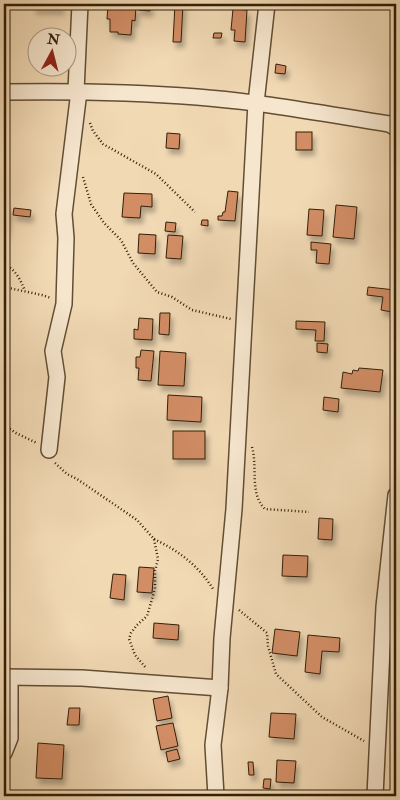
<svg xmlns="http://www.w3.org/2000/svg" width="400" height="800" viewBox="0 0 400 800" font-family="'IM FELL Double Pica',serif">
<defs>
<filter id="shadow"><feDropShadow dx="3" dy="5.5" stdDeviation="2.5" flood-color="#0004"/></filter>
</defs>
<rect width="100%" height="100%" fill="#f1d9b4"/>
<filter id="stains"><feTurbulence type="fractalNoise" baseFrequency=".004" numOctaves="4"/><feColorMatrix values="0 0 0 0 .2 0 0 0 0 .09 0 0 0 0 .02 0 0 0 .5 -.17"/></filter>
<radialGradient id="worn" r=".72"><stop offset=".6" stop-color="#630" stop-opacity="0"/><stop offset="1" stop-color="#630" stop-opacity=".3"/></radialGradient>
<!-- building -->
<g fill="#d28d65" stroke="#322008" filter="url(#shadow)">
<path d="M33,4H61V9L33,8Z"/>
<path d="M138,4H150V11L138,10Z"/>
<path d="M175,4H183L181,42H173Z"/>
<path d="M108,5L136,7L135,21L132,20L131,35L118,34V32H110V19H107Z"/>
<path d="M233,9L247,10L245,42L234,41L235,30H231Z"/>
<path d="M214,33H222L221,38H213Z"/>
<path d="M276,64L286,66L285,74L275,73Z"/>
<rect x="296" y="132" width="16" height="18"/>
<path d="M167,133L180,134L179,149L166,148Z"/>
<path d="M228,191L238,192L235,221L218,220V216H222L223,212H225Z"/>
<path d="M124,193L152,194V207L141,206L140,218L122,217Z"/>
<path d="M4,205L9,206L6,233H4Z"/>
<path d="M336,205L357,207L354,239L333,237Z"/>
<path d="M14,208L31,210L30,217L13,215Z"/>
<path d="M309,209L324,210L322,236L307,235Z"/>
<path d="M202,220H208V226L201,225Z"/>
<path d="M166,222L176,223L175,232L165,231Z"/>
<path d="M139,234L156,235L155,254L138,253Z"/>
<path d="M168,235L183,236L181,259L166,258Z"/>
<path d="M311,242L331,244L329,264L316,263L317,250H311Z"/>
<path d="M368,287L395,290L392,312L381,310L383,297L367,295Z"/>
<path d="M160,313H170L169,335L159,334Z"/>
<path d="M139,318L153,319L152,340L134,339V329L138,330Z"/>
<path d="M296,321L325,322L324,341H315L316,330L296,329Z"/>
<path d="M317,343L328,344L327,353L317,352Z"/>
<path d="M141,350L154,351L151,381L138,380L139,368H136V357H140Z"/>
<path d="M160,351L186,353L184,386L158,385Z"/>
<path d="M359,368L383,370L380,392L341,388L343,372L352,374L353,370L358,371Z"/>
<path d="M168,395L202,397L201,422L167,420Z"/>
<path d="M324,397L339,399L338,412L323,410Z"/>
<rect x="173" y="431" width="32" height="28"/>
<path d="M319,518L333,519L332,540L318,539Z"/>
<path d="M283,555L308,556L307,577L282,576Z"/>
<path d="M139,567L154,568L152,593L137,592Z"/>
<path d="M113,574L126,575L124,600L110,598Z"/>
<path d="M154,623L179,625L178,640L153,638Z"/>
<path d="M275,629L300,632L297,656L272,653Z"/>
<path d="M308,635L340,638L339,652L322,651L320,674L305,672Z"/>
<path d="M168,696L172,718L157,721L153,699Z"/>
<path d="M69,708H80L79,725H67Z"/>
<path d="M271,713L296,714L294,739L269,737Z"/>
<path d="M173,723L178,746L161,750L156,726Z"/>
<path d="M38,743L64,745L62,779L36,778Z"/>
<path d="M177,749L180,759L168,762L166,752Z"/>
<path d="M277,760L296,761L294,783L276,782Z"/>
<path d="M248,762H253L254,775H249Z"/>
<path d="M264,779H271L270,789L263,788Z"/>
</g>
<g fill="none" stroke-linecap="round" stroke-linejoin="round">
<!-- minor casing -->
<g stroke="#624e33" stroke-width="18">
<g id="minor">
<path d="M76,91L80,4"/>
<path d="M4,92C68,91 133,92 197,97C262,102 325,114 389,124L396,128"/>
<path d="M49,450L57,377L53,351L64,304L66,238L64,214L79,91"/>
<path d="M4,677L82,678L220,688"/>
<path d="M4,753L10,738V678"/>
<path d="M216,796L213,745L220,688L222,638L234,509L256,103L267,4"/>
<path d="M375,796L384,607L396,495"/>
</g>
</g>
<!-- path -->
<g stroke="#322008" stroke-width="2.5" stroke-dasharray="1 2.5" stroke-linecap="butt">
<path d="M90,123L93,131L103,144L156,174L195,212"/>
<path d="M83,177L91,204L104,223L121,240L133,263L157,292L172,297L192,310L231,319"/>
<path d="M4,264C16,270 20,279 25,291"/>
<path d="M4,287L42,295L51,298"/>
<path d="M4,425L16,433L37,443"/>
<path d="M252,447C258,468 249,493 265,509L309,512"/>
<path d="M55,463L67,474L77,479L137,520L154,539L158,559L155,571V589L147,616L137,625L131,633L129,639L135,655L146,668"/>
<path d="M154,539C179,551 199,566 213,589"/>
<path d="M239,610L267,633L268,646L276,674L322,717L364,741"/>
</g>
<!-- minor -->
<use href="#minor" stroke="#f6e6ce" stroke-width="15"/>
</g>
<!-- margin -->
<rect width="400" height="800" fill="none" stroke="#f1d9b4" stroke-width="20"/>
<rect x="5" y="5" width="390" height="790" fill="none" stroke="#322008" stroke-width="2.5"/>
<rect x="10" y="10" width="380" height="780" fill="none" stroke="#322008"/>
<!-- north arrow -->
<g transform="translate(52 52) rotate(7)"><circle r="24" fill="#f6e6ce" stroke="#a8977f"/>
<path d="M0-4L9 19L0 12L-9 19Z" fill="#8f2418"/>
<text y="-8" font-size="14" font-weight="bold" text-anchor="middle" fill="#322008">N</text>
</g>
<rect width="100%" height="100%" filter="url(#stains)"/>
<rect width="100%" height="100%" fill="url(#worn)"/>
</svg>
